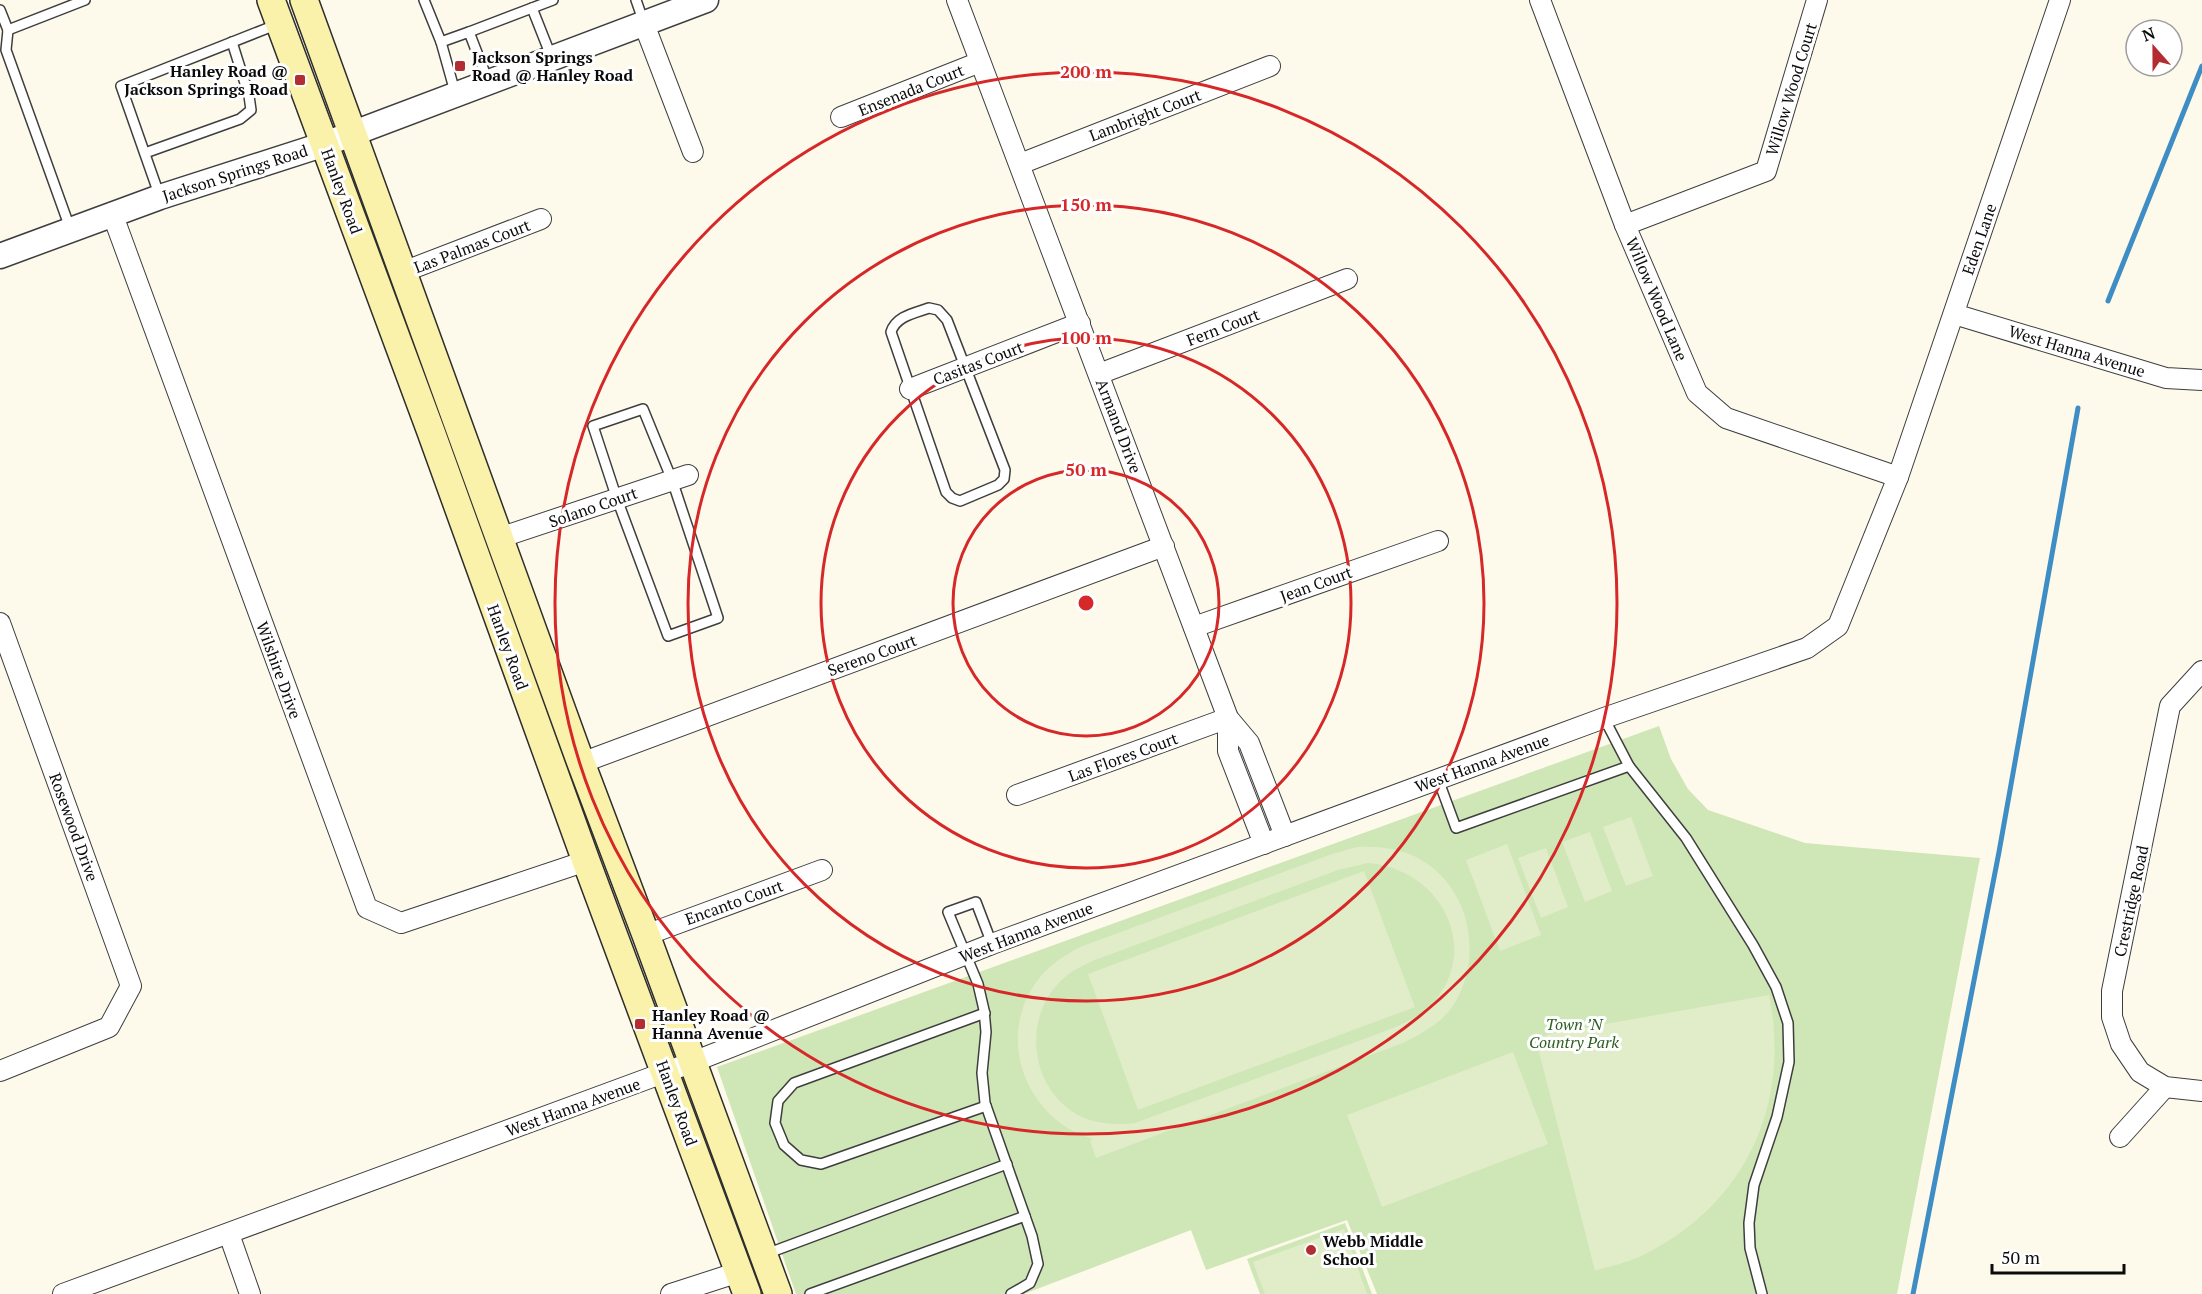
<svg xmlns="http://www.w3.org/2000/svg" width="2202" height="1294" viewBox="0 0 2202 1294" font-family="'PT Serif',serif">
<rect width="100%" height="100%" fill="#fefaeb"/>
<!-- green -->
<g fill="#cfe6b7">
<path d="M1659,726L1671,759L1688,789L1708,810L1805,843L1980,858L1897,1294H1377L1347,1220L1206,1270L1191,1230L1024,1294H796L717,1067Z"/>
<path d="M1345,1223L1372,1294H1260L1247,1259Z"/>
</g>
<!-- pitch -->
<g fill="#e0edc8" fill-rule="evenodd">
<path d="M1631,817L1653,876L1626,886L1603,827Z"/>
<path d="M1590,832L1612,891L1585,902L1562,842Z"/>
<path d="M1507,844L1541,935L1500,951L1466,860Z"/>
<path d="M1357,847C1378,846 1397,848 1416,857C1468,883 1484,952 1456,1001C1445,1021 1423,1033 1403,1043L1096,1158L1090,1141L1093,1139C1032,1122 998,1049 1030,992C1041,971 1059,958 1080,947L1332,854ZM1368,863C1435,868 1480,939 1438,997C1423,1017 1401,1025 1380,1033L1135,1123C1117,1125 1096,1124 1080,1116C1032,1091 1022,1024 1057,985C1067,973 1081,966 1095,960L1338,870Z"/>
<path d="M1546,848L1568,907L1541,918L1518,858Z"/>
<path d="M1364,871L1415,1007L1138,1110L1088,974Z"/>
<path d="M1769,995C1792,1107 1743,1208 1639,1257C1626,1263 1610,1266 1595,1271L1539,1052L1541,1038L1549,1034Z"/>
<path d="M1513,1052L1548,1144L1382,1207L1347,1115Z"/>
<path d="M1344,1229L1367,1294H1265L1253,1262Z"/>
</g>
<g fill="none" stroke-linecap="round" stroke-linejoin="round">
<!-- stream -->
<g stroke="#3e8ec5" stroke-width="5">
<path d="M2108,301L2202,66"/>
<path d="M1913,1294L1999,852L2078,408"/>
</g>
<!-- service casing -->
<g stroke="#3e3e3e" stroke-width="12">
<g id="service">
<path d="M424,0L441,42"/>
<path d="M636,0L644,23"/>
<path d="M0,10L8,30"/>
<path d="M469,32L532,8"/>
<path d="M551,56L532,8L553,0"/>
<path d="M455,92L441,42L469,32L488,81"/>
<path d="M145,153L240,119L251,110L249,96L232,42"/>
<path d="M160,197L121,86L278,24"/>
<path d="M70,228L6,50L8,30L85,0"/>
<path d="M929,308L938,310L947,320L1005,470L1004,479L998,485L960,501L952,498L946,492L891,332C896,316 915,313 929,308Z"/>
<path d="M643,409L672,480L718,618L668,636L617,499L593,426Z"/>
<path d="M1604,718L1629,766L1686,838L1753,945L1776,987L1788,1023L1789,1062L1777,1117L1754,1185L1749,1223L1750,1248L1762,1294"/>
<path d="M1438,779L1456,828L1629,766"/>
<path d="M992,944L976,902L948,912L978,984L984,1010L986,1032L982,1073L985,1103L1032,1236L1038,1264L1030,1283L1011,1294"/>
<path d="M985,1013L794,1083L778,1101L775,1123L784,1145L801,1160L821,1164L986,1106"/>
<path d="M766,1254L1007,1164"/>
<path d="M810,1294L1025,1216"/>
</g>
</g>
<!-- minor casing -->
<g stroke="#3e3e3e" stroke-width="22">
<g id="minor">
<path d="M957,0L1228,718L1249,743L1285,836"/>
<path d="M1540,0L1625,225L1697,393L1726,418L1898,477"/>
<path d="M644,24L693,152"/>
<path d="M841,117L980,62"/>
<path d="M1020,164L1270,66"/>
<path d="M112,213L367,908L401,923L586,861"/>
<path d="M1625,225L1766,171L1817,0"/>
<path d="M403,272L541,219"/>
<path d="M1954,314L2166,378L2202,380"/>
<path d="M1099,374L1347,279"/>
<path d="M910,389L1080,323"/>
<path d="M499,538L688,475"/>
<path d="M0,623L131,986L109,1027L0,1071"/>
<path d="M1194,627L1438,541"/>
<path d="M2202,671L2170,706L2112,991V1017L2121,1044L2140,1072L2165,1087L2202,1091"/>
<path d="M1228,718V751L1264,844"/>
<path d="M581,763L1164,546"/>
<path d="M1017,795L1228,718"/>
<path d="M646,935L822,870"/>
<path d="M2120,1137L2165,1087"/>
<path d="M229,1234L250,1294"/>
<path d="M63,1294L693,1062L992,944L1604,718L1807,648L1838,626L1898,477L2060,0"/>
<path d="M671,1294L739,1272"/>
</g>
</g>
<!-- tertiary casing -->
<g stroke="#3e3e3e" stroke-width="27">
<path id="tertiary" d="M0,256L160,197L325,144L706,0"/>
</g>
<!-- secondary casing -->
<g stroke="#2d2d2d" stroke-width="30">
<g id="secondary">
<path d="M271,0L430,429L586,861L747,1294"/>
<path d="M304,0L581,763L646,935L778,1294"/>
</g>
</g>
<!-- service -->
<use href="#service" stroke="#fff" stroke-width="9"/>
<!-- minor -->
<use href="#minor" stroke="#fff" stroke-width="20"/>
<!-- tertiary -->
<use href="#tertiary" stroke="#fff" stroke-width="24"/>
<!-- secondary -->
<use href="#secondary" stroke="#faf2aa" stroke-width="27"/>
</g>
<!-- distance rings -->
<g fill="none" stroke="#d62828" stroke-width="3">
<circle cx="1086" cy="603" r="133"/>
<circle cx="1086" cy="603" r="265"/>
<circle cx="1086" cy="603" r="398"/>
<circle cx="1086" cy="603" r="531"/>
</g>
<!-- markers -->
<g fill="#b32c31" stroke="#fff" stroke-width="2">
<rect x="454" y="60" width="12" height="12" rx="3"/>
<rect x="294" y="74" width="12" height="12" rx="3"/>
<rect x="634" y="1018" width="12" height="12" rx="3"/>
<circle cx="1311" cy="1250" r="6"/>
</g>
<g text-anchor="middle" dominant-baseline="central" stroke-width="6" stroke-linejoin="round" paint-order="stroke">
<!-- poi labels -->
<g font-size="16" font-weight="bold" fill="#0b0b0b" stroke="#fff" text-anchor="start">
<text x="472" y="57">Jackson Springs<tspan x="472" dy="18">Road @ Hanley Road</tspan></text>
<text x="288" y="71" text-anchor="end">Hanley Road @<tspan x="288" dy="18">Jackson Springs Road</tspan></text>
<text x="652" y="1015">Hanley Road @<tspan x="652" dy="18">Hanna Avenue</tspan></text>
<text x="1323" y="1241">Webb Middle<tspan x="1323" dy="18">School</tspan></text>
</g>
<!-- street labels -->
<g font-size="16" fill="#0b0b0b" stroke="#fff">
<text transform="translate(1791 89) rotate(-73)">Willow Wood Court</text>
<text transform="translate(911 90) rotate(-22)">Ensenada Court</text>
<text transform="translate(1145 115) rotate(-21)">Lambright Court</text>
<text transform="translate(235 173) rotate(-18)">Jackson Springs Road</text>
<text transform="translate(342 191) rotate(70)">Hanley Road</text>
<text transform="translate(1979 239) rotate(-71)">Eden Lane</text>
<text transform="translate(472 246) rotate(-21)">Las Palmas Court</text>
<text transform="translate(1657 299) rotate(67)">Willow Wood Lane</text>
<text transform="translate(1223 327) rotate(-21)">Fern Court</text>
<text transform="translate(2077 351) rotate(17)">West Hanna Avenue</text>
<text transform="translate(978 363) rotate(-21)">Casitas Court</text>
<text transform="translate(1119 426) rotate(69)">Armand Drive</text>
<text transform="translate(593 507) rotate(-19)">Solano Court</text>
<text transform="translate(1316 584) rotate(-20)">Jean Court</text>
<text transform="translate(508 647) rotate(70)">Hanley Road</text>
<text transform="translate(872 655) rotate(-20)">Sereno Court</text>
<text transform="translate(279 670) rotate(70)">Wilshire Drive</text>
<text transform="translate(1123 757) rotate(-20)">Las Flores Court</text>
<text transform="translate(1482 763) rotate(-20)">West Hanna Avenue</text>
<text transform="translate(74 827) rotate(70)">Rosewood Drive</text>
<text transform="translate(2131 901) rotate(-78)">Crestridge Road</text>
<text transform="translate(734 902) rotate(-20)">Encanto Court</text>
<text transform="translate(1026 932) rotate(-21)">West Hanna Avenue</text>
<text transform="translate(677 1103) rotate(70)">Hanley Road</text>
<text transform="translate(573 1107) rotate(-20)">West Hanna Avenue</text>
</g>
<!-- park labels -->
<g font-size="16" font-style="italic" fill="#2d5f20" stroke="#fff">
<text x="1574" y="1024">Town ’N<tspan x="1574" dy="18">Country Park</tspan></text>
</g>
</g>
<circle cx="1086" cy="603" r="9" fill="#d62828" stroke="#fff" stroke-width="3"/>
<g font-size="18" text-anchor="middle" font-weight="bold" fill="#d62828" stroke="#fff" stroke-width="6" stroke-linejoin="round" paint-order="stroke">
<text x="1086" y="78">200 m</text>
<text x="1086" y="211">150 m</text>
<text x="1086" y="344">100 m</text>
<text x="1086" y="476">50 m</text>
</g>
<!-- north arrow -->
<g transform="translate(2154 48) rotate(339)"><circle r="28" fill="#ffffff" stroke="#9d9d9d" stroke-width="1.5"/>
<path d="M0-4.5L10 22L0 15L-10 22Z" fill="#b32c31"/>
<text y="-9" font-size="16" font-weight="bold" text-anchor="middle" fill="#0b0b0b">N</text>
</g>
<!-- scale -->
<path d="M1992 1264v9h132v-9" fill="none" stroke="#0b0b0b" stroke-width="3"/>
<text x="2001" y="1264" font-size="18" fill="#0b0b0b" stroke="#ffffff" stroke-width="4.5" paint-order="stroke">50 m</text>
</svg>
